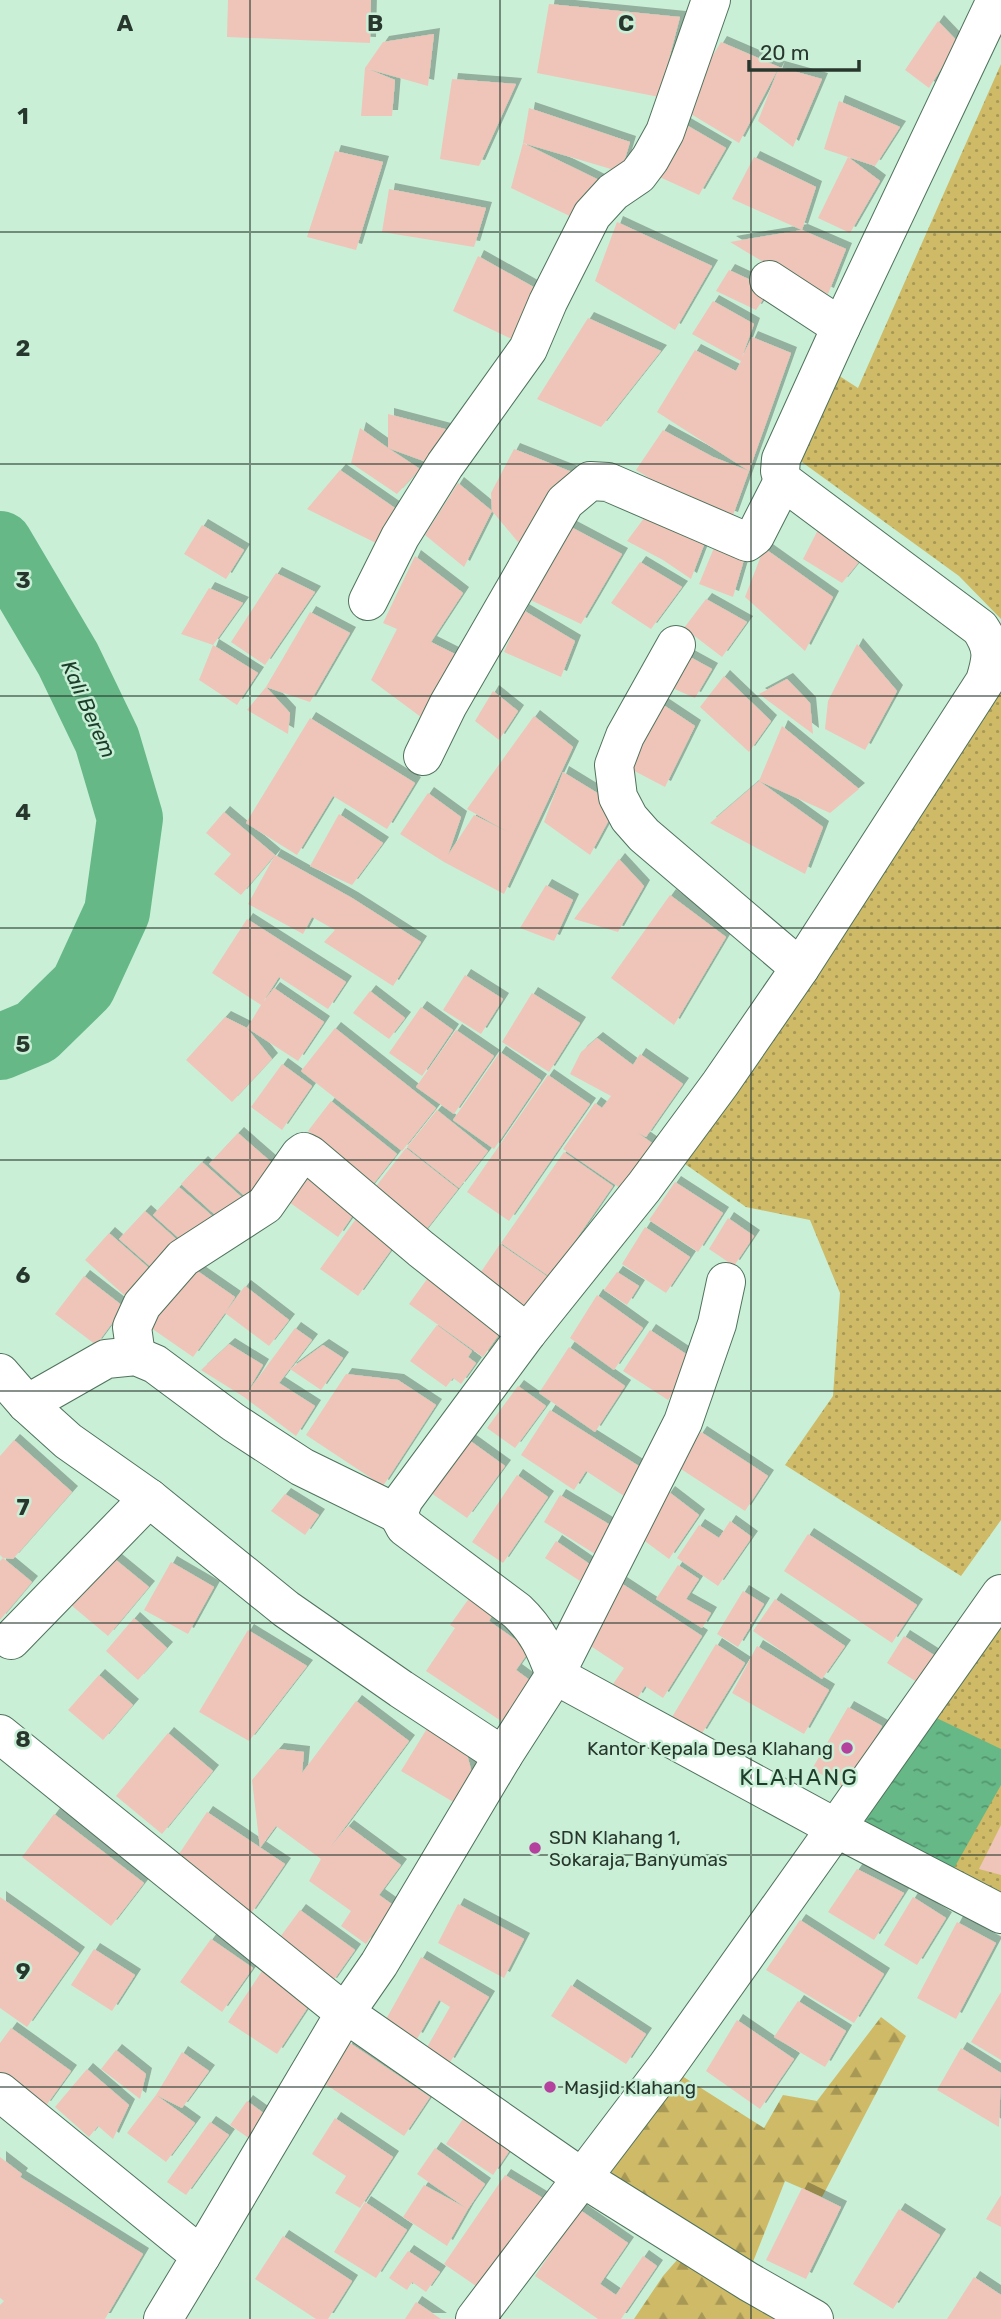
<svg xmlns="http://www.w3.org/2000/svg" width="1001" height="2319" viewBox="0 0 1001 2319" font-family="Rubik,sans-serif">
<defs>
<pattern id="grass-dots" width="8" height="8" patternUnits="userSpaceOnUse" patternTransform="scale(1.75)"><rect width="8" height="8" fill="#ceba67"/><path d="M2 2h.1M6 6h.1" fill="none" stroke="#a79855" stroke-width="1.8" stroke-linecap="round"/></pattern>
<pattern id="forest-firs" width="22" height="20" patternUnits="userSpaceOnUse" patternTransform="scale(1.75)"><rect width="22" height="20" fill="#ceba67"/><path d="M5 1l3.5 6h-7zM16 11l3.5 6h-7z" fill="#a79855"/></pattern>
<pattern id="water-ripples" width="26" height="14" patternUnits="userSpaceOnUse" patternTransform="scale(1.75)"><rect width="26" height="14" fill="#66b887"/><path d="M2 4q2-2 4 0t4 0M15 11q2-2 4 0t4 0" fill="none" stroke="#54966f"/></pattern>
<filter id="shadow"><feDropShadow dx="6" dy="-6" stdDeviation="0" flood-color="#0004"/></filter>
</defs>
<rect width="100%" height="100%" fill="#c9efd6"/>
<!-- grass -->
<g fill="url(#grass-dots)">
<path d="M1001,64V619L959,576L795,457L827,368L858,388Z"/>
<path d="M1001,638V1520L961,1576L785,1465L833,1396L840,1293L810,1220L746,1207L678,1159Z"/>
<path d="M1001,1604V1906L843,1823Z"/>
</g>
<!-- forest -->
<path fill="url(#forest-firs)" d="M881,2017L906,2036L822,2197L785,2181L741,2292L795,2319H634L663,2276L685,2251L602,2189L671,2069L764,2128L783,2095L817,2101Z"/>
<!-- water -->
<path fill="url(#water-ripples)" d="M924,1712L1001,1749V1785L953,1870L854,1821Z"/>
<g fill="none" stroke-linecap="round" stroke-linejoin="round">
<!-- river -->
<path stroke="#66b887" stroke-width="66" d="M0,544L68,659L107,740L130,818L117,912L83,986L36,1032L0,1047"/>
</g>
<!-- building -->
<g fill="#f0c5b9" filter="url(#shadow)">
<path d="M228,0H371L370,43L227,37Z"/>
<path d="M549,4L680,17L659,97L537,73Z"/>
<path d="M938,21L958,42L929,88L905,70Z"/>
<path d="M434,34L428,86L368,69L395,80L392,116H361L365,68L383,42Z"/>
<path d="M721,42L779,67L822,79L793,147L758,121L779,67L739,143L681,108Z"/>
<path d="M452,79L516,84L479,166L440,159Z"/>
<path d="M839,101L900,127L875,166L824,149Z"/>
<path d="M529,108L630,142L621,172L523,143Z"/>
<path d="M676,119L726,148L699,195L653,174Z"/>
<path d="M523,143L601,181L578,220L511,188Z"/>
<path d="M335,151L383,162L356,250L307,237Z"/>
<path d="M754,157L816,187L802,230L732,199Z"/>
<path d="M848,157L880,181L850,233L818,218Z"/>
<path d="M389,189L486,208L474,247L382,232Z"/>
<path d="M617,222L712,266L675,330L595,281Z"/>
<path d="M802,230L846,249L828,294L780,272L730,242Z"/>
<path d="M478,256L546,294L516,341L453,311Z"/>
<path d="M729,270L770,289L756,310L716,291Z"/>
<path d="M713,301L754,324L742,357L752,337L791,353L749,471L657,412L695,350L736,371L741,361L692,334Z"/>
<path d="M588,318L661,351L601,427L537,399Z"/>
<path d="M388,414L464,434L451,471L388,448L420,469L397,494L351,463L360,428L388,448Z"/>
<path d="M663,430L713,457L749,471L732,518L686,500L636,470Z"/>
<path d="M514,449L572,472L523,548L492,511L491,493Z"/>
<path d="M340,470L405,515L384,547L307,509Z"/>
<path d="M458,483L492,511L464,567L425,535Z"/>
<path d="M653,506L707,537L691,579L663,560L627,541Z"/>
<path d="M202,525L244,550L226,579L184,554Z"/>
<path d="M569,526L622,554L581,624L520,595Z"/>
<path d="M820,526L862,558L842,583L803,559Z"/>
<path d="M716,543L746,553L733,597L699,584Z"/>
<path d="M764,548L833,597L805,651L745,597Z"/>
<path d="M415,556L463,593L431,642L455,654L429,723L371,680L397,629L383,623Z"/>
<path d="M640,562L682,587L651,629L611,603Z"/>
<path d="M276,573L315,592L265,665L231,642Z"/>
<path d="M209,588L243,603L213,645L258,673L237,705L199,680L213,645L181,634Z"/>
<path d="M706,599L747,622L722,657L684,628Z"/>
<path d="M523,610L575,641L561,677L504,652Z"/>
<path d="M310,612L350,633L310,702L266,687Z"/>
<path d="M857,644L897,691L865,750L825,729L828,701Z"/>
<path d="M681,652L712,669L695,698L654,680Z"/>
<path d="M724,676L771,721L749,752L700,707Z"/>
<path d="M787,679L810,703L813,734L759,694Z"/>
<path d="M266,687L290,713L288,734L247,710Z"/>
<path d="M493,691L518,711L499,740L475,721Z"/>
<path d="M653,698L695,726L665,787L621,764Z"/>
<path d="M534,716L573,747L504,894L444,862L400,834L428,793L461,817L448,855L474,815L508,832L467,809Z"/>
<path d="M310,718L415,783L387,829L333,796L297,855L246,823Z"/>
<path d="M782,726L859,789L830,813L759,781L823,827L805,874L710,823L759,781Z"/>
<path d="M563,772L617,805L590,855L544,822Z"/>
<path d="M224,812L275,855L241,895L214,874L231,854L206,833Z"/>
<path d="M339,814L383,843L352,885L310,866Z"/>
<path d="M275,855L352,898L421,942L393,986L324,942L335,930L312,917L303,934L248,904Z"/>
<path d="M619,859L644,886L618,932L574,919Z"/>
<path d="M546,885L573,900L554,941L520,928Z"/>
<path d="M670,895L726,937L674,1025L611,978Z"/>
<path d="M247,919L346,982L328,1009L279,977L263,1002L274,988L324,1022L298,1061L247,1028L261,1005L212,973Z"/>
<path d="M465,975L503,999L481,1034L443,1010Z"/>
<path d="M370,991L405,1018L389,1039L353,1013Z"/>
<path d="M532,993L580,1023L549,1072L502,1042Z"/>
<path d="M421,1007L453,1030L422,1076L389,1053Z"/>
<path d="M225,1017L247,1028L272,1059L232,1102L186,1060Z"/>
<path d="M335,1028L436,1108L402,1151L301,1071Z"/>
<path d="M456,1030L494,1056L454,1114L416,1087Z"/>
<path d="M597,1038L633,1065L640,1054L683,1084L646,1137L638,1133L652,1143L620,1188L563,1149L595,1103L602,1108L611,1096L570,1074L581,1052Z"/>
<path d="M500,1052L541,1080L494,1149L453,1120Z"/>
<path d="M282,1064L312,1086L282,1130L251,1107Z"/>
<path d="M548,1075L590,1104L509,1221L467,1192Z"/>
<path d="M331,1101L397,1154L367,1192L323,1142L308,1131Z"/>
<path d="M437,1110L488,1151L459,1188L407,1147Z"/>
<path d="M238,1133L278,1168L249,1200L209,1164Z"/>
<path d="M406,1148L458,1189L418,1240L366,1199Z"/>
<path d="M564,1152L613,1186L550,1277L501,1243Z"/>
<path d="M304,1160L362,1202L338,1237L279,1195Z"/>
<path d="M202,1162L245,1200L224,1223L181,1184Z"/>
<path d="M675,1182L723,1213L698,1252L649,1220Z"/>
<path d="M179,1187L217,1220L191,1249L153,1215Z"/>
<path d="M363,1209L401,1236L358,1296L320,1269Z"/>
<path d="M145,1211L185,1247L160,1275L119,1239Z"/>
<path d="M728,1218L754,1236L734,1266L709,1249Z"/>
<path d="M645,1227L690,1257L666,1293L622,1264Z"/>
<path d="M109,1233L158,1276L133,1303L85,1260Z"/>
<path d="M500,1244L551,1279L520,1322L470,1288Z"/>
<path d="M183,1261L235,1297L225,1313L245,1286L289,1320L269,1346L225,1313L193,1357L141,1321Z"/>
<path d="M435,1268L508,1322L483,1357L409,1304Z"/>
<path d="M617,1272L639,1286L627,1305L604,1290Z"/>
<path d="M84,1276L124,1307L96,1345L55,1314Z"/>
<path d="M597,1295L643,1328L614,1370L570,1338Z"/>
<path d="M437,1325L472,1351L468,1357L476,1363L461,1384L453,1378L446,1387L410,1361Z"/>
<path d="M295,1328L312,1340L279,1383L315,1406L296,1436L244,1397L201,1370L229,1344L263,1365L246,1394Z"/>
<path d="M650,1330L695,1360L668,1400L623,1371Z"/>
<path d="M323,1345L343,1358L321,1390L290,1369Z"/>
<path d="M569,1347L625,1386L595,1432L539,1393Z"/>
<path d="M346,1374L398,1380L436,1405L383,1486L306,1435Z"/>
<path d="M518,1386L546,1406L515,1448L487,1428Z"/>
<path d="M550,1410L642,1468L624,1496L586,1471L574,1490L521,1455Z"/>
<path d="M701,1432L768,1476L745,1511L678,1467Z"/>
<path d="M14,1440L72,1492L13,1559L3,1558L0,1555V1456Z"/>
<path d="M469,1440L505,1466L467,1518L431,1493Z"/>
<path d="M517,1475L548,1497L503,1563L472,1542Z"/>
<path d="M669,1492L699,1515L669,1559L638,1536Z"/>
<path d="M285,1494L319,1515L305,1535L271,1511Z"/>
<path d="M560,1495L612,1526L595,1554L544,1522Z"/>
<path d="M730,1521L752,1537L718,1586L677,1558L699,1525L719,1538Z"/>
<path d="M808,1534L917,1605L892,1643L784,1571Z"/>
<path d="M556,1541L591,1565L580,1581L545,1558Z"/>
<path d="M105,1551L149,1587L108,1636L65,1600Z"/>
<path d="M3,1558L32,1582L0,1620V1561Z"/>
<path d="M171,1562L214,1587L188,1634L144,1610Z"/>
<path d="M678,1565L699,1579L686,1599L711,1613L702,1628L656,1599Z"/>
<path d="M621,1583L702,1636L663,1698L645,1686L637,1699L613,1684L624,1668L583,1641Z"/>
<path d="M743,1591L764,1604L738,1647L717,1634Z"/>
<path d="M470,1597L493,1614L489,1621L530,1650L516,1670L535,1684L507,1725L426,1671L455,1628L450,1625Z"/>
<path d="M775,1599L845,1646L822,1679L753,1631Z"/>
<path d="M134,1618L167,1648L138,1680L106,1651Z"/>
<path d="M248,1630L307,1666L249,1741L199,1712Z"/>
<path d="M904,1636L937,1657L920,1684L887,1663Z"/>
<path d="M716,1644L745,1663L701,1735L672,1717Z"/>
<path d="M757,1646L829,1690L804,1734L732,1693Z"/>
<path d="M99,1675L133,1705L103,1740L68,1710Z"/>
<path d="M356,1701L409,1741L331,1846L348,1826L401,1865L379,1895L393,1905L366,1944L341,1926L351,1911L309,1881L321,1859L276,1826L260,1848L252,1780L278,1749L304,1752L302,1773Z"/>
<path d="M848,1707L882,1726L847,1789L812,1769Z"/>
<path d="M431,1722L464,1743L472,1773L455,1803L401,1771Z"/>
<path d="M168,1733L213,1771L162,1834L116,1796Z"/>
<path d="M207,1812L285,1864L250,1915L173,1863Z"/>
<path d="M54,1814L144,1883L111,1926L22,1857Z"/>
<path d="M1001,1825V1875L979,1869Z"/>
<path d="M857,1869L904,1893L874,1940L828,1912Z"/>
<path d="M0,1897L79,1953L27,2027L0,2008Z"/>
<path d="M913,1897L946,1918L917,1965L884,1945Z"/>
<path d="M458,1904L524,1939L504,1978L438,1943Z"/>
<path d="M300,1910L355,1950L331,1984L275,1944Z"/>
<path d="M800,1920L884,1974L854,2023L766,1970Z"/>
<path d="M957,1922L996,1943L956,2019L917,1998Z"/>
<path d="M211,1939L253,1968L222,2012L180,1982Z"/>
<path d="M94,1949L135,1975L112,2011L71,1985Z"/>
<path d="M421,1957L489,1997L449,2064L426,2049L450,2007L439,2000L417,2039L385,2021Z"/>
<path d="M262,1971L308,2007L277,2054L228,2022Z"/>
<path d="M571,1985L646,2034L626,2064L551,2016Z"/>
<path d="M1001,1992V2060L971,2042Z"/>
<path d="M798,2001L846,2031L825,2067L774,2037Z"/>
<path d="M737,2020L794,2059L760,2109L706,2071Z"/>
<path d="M11,2028L71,2071L45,2107L0,2074V2043Z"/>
<path d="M350,2043L430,2097L404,2136L325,2084Z"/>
<path d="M961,2048L1001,2073L999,2127L937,2090Z"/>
<path d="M116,2050L146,2074L140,2099L101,2069Z"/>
<path d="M182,2052L209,2071L182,2108L156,2095L195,2123L166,2162L127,2133L156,2095Z"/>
<path d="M87,2069L129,2105L113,2139L98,2126L89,2137L55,2107Z"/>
<path d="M247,2101L269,2117L253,2141L230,2125Z"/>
<path d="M467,2113L514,2144L493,2175L446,2144Z"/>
<path d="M335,2118L393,2157L360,2208L335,2193L346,2176L312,2154Z"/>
<path d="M210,2122L229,2135L186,2195L167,2182Z"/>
<path d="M435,2148L485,2184L468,2209L447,2246L403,2217L424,2185L466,2208L417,2174Z"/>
<path d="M0,2157L22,2174L20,2177L143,2254L105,2319H0V2305L4,2301L0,2298Z"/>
<path d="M505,2175L559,2208L495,2299L444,2264Z"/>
<path d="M802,2188L841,2207L806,2279L766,2260Z"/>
<path d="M1001,2195V2227L986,2219Z"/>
<path d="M365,2202L407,2230L376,2278L334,2252Z"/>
<path d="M899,2209L940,2235L893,2309L853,2284Z"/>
<path d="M580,2210L628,2243L600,2284L616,2295L643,2256L657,2266L621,2319H598L535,2276Z"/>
<path d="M283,2236L352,2281L328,2319H316L255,2279Z"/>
<path d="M408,2251L440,2272L426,2292L412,2282L407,2290L389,2278Z"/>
<path d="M974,2277L1001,2295V2319H947Z"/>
<path d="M416,2302L441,2319H405Z"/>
</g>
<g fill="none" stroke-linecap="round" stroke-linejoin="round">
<!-- minor casing -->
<g stroke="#50725c" stroke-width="40">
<g id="minor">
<path d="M769,280L841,327"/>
<path d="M368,601L400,537L445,465L528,349L548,302L592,215L613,192L638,175L650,159L665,132L711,0"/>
<path d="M676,645L625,736L614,765L618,797L629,818L644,835L800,968"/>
<path d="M423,756L448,705L565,502L590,481L608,482L747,542L755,536L783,481"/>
<path d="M136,1356L132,1327L142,1305L183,1258L265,1205L300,1155L304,1152L310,1155L421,1249L527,1333"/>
<path d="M0,1373L27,1404L68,1441L149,1498L286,1609L401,1689L503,1756"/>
<path d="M27,1404L106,1359L136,1356L155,1364L233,1422L302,1467L398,1514"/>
<path d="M1001,1594L836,1828L1001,1914"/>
<path d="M11,1640L149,1498"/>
<path d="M0,1734L345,2013L581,2177L749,2282L814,2319"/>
<path d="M0,2092L201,2256L163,2319"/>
<path d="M201,2256L345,2013L379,1964L503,1756L555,1675L683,1422L717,1324L726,1282"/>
<path d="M475,2319L667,2066L836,1828L555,1675C545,1648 538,1631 517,1611L405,1527L398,1514L404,1499L527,1333L644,1187L720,1084L800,968L985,681C992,658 994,649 980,628L783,481L780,471L781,459L841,327L996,0"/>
</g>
</g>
<!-- minor -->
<use href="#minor" stroke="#fff" stroke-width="38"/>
</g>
<!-- grid -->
<path fill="none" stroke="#28372d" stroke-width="2" stroke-opacity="0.55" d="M250,0V2319M500,0V2319M751,0V2319M0,232H1001M0,464H1001M0,696H1001M0,928H1001M0,1160H1001M0,1391H1001M0,1623H1001M0,1855H1001M0,2087H1001"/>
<!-- markers -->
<g fill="#b3419d" stroke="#c9efd6" stroke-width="2.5">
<circle cx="847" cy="1748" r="7"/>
<circle cx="535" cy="1848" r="7"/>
<circle cx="550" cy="2087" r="7"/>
</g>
<g text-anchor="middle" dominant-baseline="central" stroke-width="5" stroke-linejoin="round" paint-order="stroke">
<!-- poi labels -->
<g font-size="19" fill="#28372d" stroke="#c9efd6" text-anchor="start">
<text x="833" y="1748" text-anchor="end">Kantor Kepala Desa Klahang</text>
<text x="549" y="1837">SDN Klahang 1,<tspan x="549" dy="22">Sokaraja, Banyumas</tspan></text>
<text x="564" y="2087">Masjid Klahang</text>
</g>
<!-- water labels -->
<g font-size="21" font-style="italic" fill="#1b3e2a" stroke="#c9efd6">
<text transform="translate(89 709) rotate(66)">Kali Berem</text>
</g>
<!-- quarter labels -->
<g font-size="23" letter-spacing="2" fill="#1e3e2b" stroke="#c9efd6">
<text x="799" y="1777">KLAHANG</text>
</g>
</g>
<g font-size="23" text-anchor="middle" font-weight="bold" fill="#28372d" stroke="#c9efd6" stroke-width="5" stroke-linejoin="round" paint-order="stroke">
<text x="125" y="31">A</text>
<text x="375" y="31">B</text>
<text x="626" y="31">C</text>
<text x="23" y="124">1</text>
<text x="23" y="356">2</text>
<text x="23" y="588">3</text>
<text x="23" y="820">4</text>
<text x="23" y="1052">5</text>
<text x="23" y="1283">6</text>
<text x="23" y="1515">7</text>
<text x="23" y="1747">8</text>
<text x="23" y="1979">9</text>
</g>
<!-- scale -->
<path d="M749 60v10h110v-10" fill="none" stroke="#28372d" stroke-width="3.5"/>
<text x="760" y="60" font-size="21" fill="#28372d" stroke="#c9efd6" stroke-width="5" paint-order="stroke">20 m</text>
</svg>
